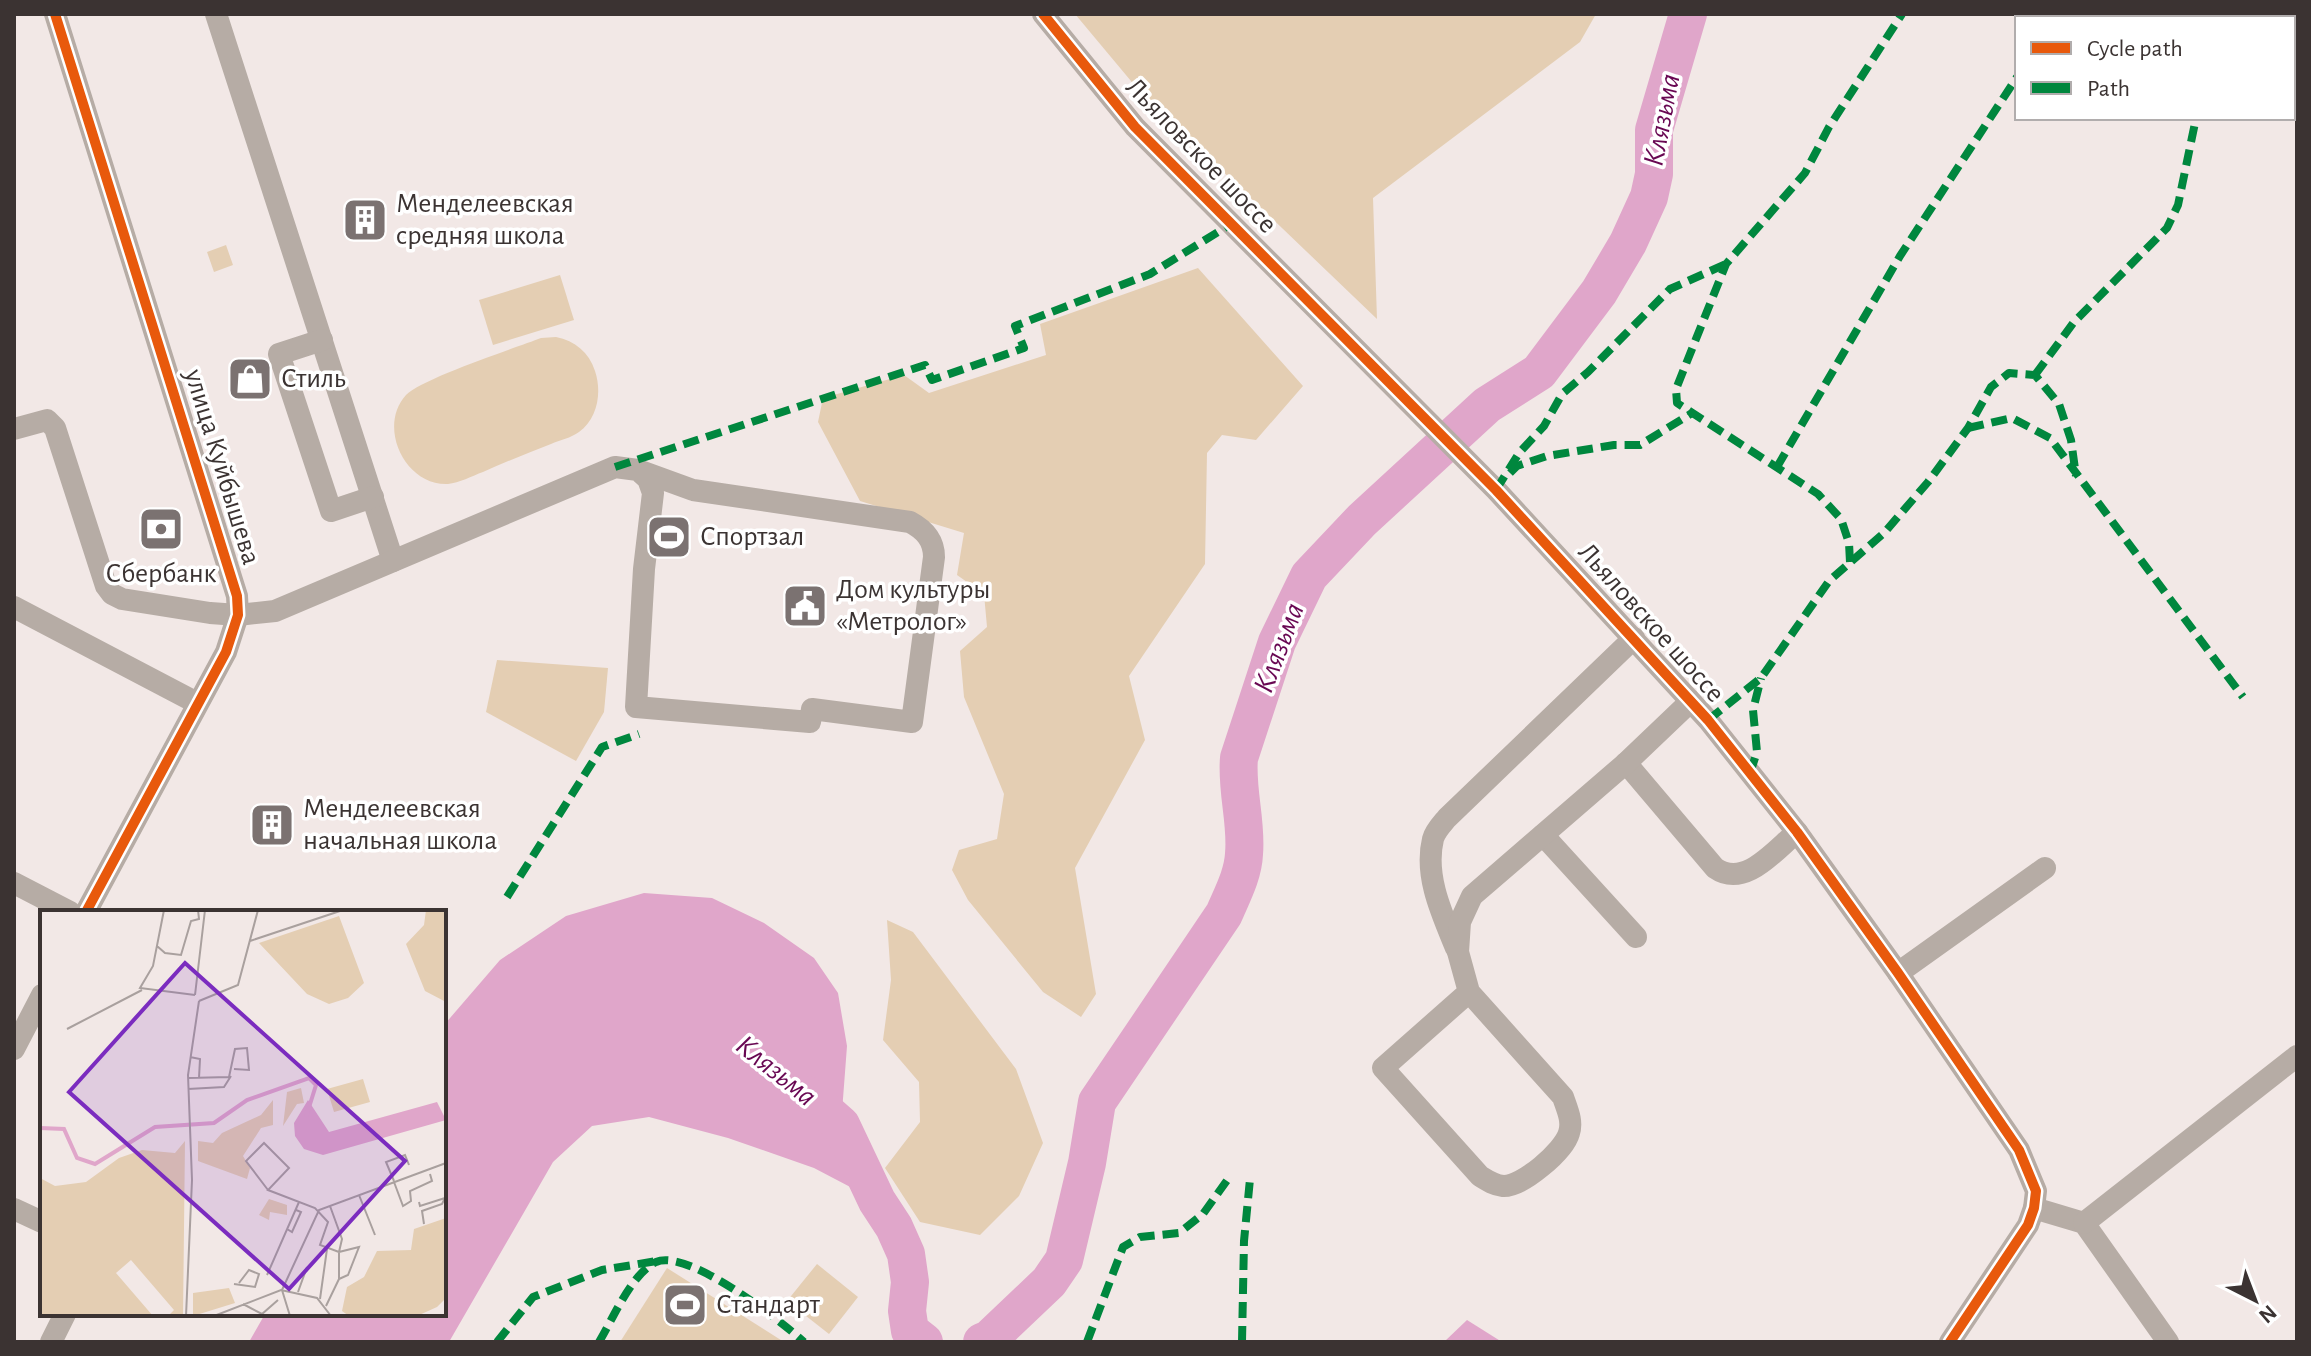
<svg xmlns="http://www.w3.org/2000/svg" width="2311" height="1356" viewBox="0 0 2311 1356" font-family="'Alegreya Sans',sans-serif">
<rect width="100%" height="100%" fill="#f2e8e6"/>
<!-- green -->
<g fill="#e4ceb3">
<path d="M1075,14H1596L1580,42L1373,198L1377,319L1141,93Z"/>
<path d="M226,245L233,265L214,272L207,252Z"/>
<path d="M1198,268L1303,386L1256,440L1222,435L1207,453L1205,564L1129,676L1145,740L1075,868L1096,994L1081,1017L1043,992L968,900L952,870L959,850L997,839L1004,794L964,697L960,651L987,627L984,594L957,575L964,533L860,501L818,422L823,398L904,375L929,393L1046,355L1040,324Z"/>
<path d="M560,275L574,320L493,345L479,300Z"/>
<path d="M556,337C575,341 589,352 595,371C602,392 598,418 579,432C571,438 560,440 551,444C528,453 505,462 483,472C472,476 459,483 448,484C405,486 377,427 406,395C421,379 515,348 541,338Z"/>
<path d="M497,660L608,668L604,712L576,761L486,712Z"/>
<path d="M887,920L913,932L1016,1069L1043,1143L1019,1196L980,1235L920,1222L885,1168L920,1122L919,1082L883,1040L891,980Z"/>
<path d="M817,1264L858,1297L829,1334L787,1301Z"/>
<path d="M667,1268L784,1342H620Z"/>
</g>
<!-- water -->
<g fill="#e0a6ca">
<path d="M644,893L712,898L764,923L814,958L838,993L847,1046L841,1125L877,1201L814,1168L728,1138L649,1117L592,1126L553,1162L449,1342H249L265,1314H444V1025L500,960L566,916Z"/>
<path d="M1467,1320L1502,1342H1444Z"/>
</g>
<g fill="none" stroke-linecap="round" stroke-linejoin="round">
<!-- river -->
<g stroke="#e0a6ca" stroke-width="38">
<path d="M807,1095L841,1125L877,1201L894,1227L906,1254L910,1282L907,1311L910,1331L924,1342"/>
<path d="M982,1342L989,1339L1049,1282L1064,1260L1087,1163L1097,1102L1224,914C1232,895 1243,875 1244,854C1247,822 1236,790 1239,758L1277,642L1309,576L1362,520L1487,405L1539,372L1599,292L1628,243L1649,197L1654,174V130L1688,14"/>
</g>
<!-- minor -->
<g stroke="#b6aca5" stroke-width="22">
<path d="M55,14L237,596L238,615L226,652L86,912"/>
<path d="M216,14L393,561"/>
<path d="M1043,14L1135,127L1496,490L1708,720L1797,832L1898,973L2019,1150L2036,1191L2034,1208L2028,1225L1950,1342"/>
<path d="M322,340L279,354L331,511L373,497"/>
<path d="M14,429L47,420L55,428L106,586L112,594L122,599L210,613L238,615L275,611L615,467L638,470L648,479L653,493L644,569L636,707L810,722L812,709L912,722L934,557C934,540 925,530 910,522L693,490L638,470"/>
<path d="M14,607L197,703"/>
<path d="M1626,763L1715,868C1745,889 1775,850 1797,832"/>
<path d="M1543,835L1636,937"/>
<path d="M14,883L70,912"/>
<path d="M1456,948C1442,914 1424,876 1433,839C1435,831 1442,824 1447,818L1634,638"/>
<path d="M1898,973L2045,868"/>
<path d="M1469,992L1383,1068L1480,1176C1488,1181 1494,1185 1503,1186C1522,1187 1564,1151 1569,1133C1573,1121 1567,1109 1563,1097L1469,992L1458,952L1460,922L1472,896L1626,763L1691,701"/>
<path d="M14,1049L42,995"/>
<path d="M2034,1208L2084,1223L2168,1342"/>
<path d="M14,1209L42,1222"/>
<path d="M2084,1223L2297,1056"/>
<path d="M51,1342L65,1314"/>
</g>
<!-- quiet -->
<g stroke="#00873e" stroke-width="8" stroke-dasharray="16 8" stroke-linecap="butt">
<path d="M2056,18L2059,14"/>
<path d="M2239,18L2240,14"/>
<path d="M2035,375L2074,322L2167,228L2178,205L2196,118"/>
<path d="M1968,428L2012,418L2050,438L2243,697"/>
<path d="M615,467L925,365L932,380L1024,348L1015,326L1150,274L1231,224"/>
<path d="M1777,467L1900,256L2017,77"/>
<path d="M1510,473L1517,466L1547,456L1614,445H1640L1692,413"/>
<path d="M1496,490L1519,453L1544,426L1562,394L1588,372L1670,289L1726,264"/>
<path d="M1850,562L1849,543L1841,519L1818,494L1677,403L1676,389L1726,264L1805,173L1829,127L1902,14"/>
<path d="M1708,720L1761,678L1829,581L1884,533L1928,482L1968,428L1991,387L2009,373L2035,375L2059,404L2071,440L2076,476"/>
<path d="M1750,773L1757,752L1753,710L1761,678"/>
<path d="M507,897L602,747L639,734"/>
<path d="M497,1342L533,1297L602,1270L657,1261"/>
<path d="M599,1342C613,1319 631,1274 656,1262C687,1248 780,1320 804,1342"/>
<path d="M1087,1342L1123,1247L1140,1237L1179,1233L1203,1214L1228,1179"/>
<path d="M1242,1342L1244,1241L1250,1179"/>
</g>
<!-- cycleway casing -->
<g stroke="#fff" stroke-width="15">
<g id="cycleway">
<path d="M55,14L237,596L238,615L226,652L86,912"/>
<path d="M1043,14L1135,127L1496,490L1708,720L1797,832L1898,973L2019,1150L2036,1191L2034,1208L2028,1225L1950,1342"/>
</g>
</g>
<!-- cycleway -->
<use href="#cycleway" stroke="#e8590c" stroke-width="10"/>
</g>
<!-- icons -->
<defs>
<g id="building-square" transform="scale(2.3)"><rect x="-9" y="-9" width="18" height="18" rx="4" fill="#7b7271" stroke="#fff"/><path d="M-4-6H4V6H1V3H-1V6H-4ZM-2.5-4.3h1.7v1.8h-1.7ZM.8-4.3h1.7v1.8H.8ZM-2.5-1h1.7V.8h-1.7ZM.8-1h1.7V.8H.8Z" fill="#fff"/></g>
<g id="shop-square" transform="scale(2.3)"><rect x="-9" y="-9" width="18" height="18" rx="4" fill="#7b7271" stroke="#fff"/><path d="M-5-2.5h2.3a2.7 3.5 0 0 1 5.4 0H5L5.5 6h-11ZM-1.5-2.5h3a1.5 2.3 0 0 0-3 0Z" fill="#fff"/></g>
<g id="bank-square" transform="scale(2.3)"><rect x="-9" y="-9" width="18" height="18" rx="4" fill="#7b7271" stroke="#fff"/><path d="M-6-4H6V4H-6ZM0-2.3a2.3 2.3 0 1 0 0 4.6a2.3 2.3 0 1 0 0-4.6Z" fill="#fff"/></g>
<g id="stadium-square" transform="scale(2.3)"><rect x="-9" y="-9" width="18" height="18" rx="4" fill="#7b7271" stroke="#fff"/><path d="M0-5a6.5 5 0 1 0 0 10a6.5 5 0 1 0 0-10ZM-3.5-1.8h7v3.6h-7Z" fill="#fff"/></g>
<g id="civic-square" transform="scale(2.3)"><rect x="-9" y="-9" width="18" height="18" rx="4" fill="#7b7271" stroke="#fff"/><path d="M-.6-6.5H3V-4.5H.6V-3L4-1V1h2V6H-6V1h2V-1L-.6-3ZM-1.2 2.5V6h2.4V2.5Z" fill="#fff"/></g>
</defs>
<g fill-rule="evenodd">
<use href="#building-square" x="365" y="220"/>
<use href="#shop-square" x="250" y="379"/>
<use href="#bank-square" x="161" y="529"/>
<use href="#stadium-square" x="669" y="537"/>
<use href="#civic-square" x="805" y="606"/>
<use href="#building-square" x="272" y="825"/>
<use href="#stadium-square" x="685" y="1305"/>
</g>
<g text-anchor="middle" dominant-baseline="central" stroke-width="7" stroke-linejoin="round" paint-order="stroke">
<!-- street labels -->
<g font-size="28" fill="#3b3332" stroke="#fff">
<text transform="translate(1201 156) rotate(46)">Льяловское шоссе</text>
<text transform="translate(222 467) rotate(73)">улица Куйбышева</text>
<text transform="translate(1651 623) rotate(48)">Льяловское шоссе</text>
</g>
<!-- poi labels -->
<g font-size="28" fill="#3b3332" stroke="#fff" text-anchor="start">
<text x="396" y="204">Менделеевская<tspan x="396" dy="32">средняя школа</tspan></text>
<text x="281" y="379">Стиль</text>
<text x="700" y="537">Спортзал</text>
<text x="161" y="574" text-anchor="middle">Сбербанк</text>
<text x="836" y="590">Дом культуры<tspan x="836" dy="32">«Метролог»</tspan></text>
<text x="303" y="809">Менделеевская<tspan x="303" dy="32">начальная школа</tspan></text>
<text x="716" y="1305">Стандарт</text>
</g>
<!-- water labels -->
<g font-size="30" font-style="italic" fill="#680752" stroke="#fff">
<text transform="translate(1662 120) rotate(-79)">Клязьма</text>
<text transform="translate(1279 648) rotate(-69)">Клязьма</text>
<text transform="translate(776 1071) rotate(39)">Клязьма</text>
</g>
</g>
<!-- overview -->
<g transform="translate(40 910)">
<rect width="406" height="406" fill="#f2e8e6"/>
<path d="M386,0H406V92L385,81L366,34L384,15ZM299,6L324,73L308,88L289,94L267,84L219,33ZM323,169L330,192L294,202L287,179ZM261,178L264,193L257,194L243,216L247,182ZM233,190V215L221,218L203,246L210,258L207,269L158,251V231L173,233L182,223L221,205ZM145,231L143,406H128L134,400L91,350L76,363L113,406H2L0,268L15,276L46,272L79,248L102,240L135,243ZM229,289L247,295V305L230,302L229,310L219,305ZM406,308V388L397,397L377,406H309L302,401L307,377L324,367L337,341L371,340L374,319ZM189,378L195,393L153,406V383Z" fill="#e4ceb3"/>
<path d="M268,190L289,222L397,192L406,210L283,245L264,239L255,226L254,213Z" fill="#e0a6ca"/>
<path fill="none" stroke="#e0a6ca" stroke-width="4" d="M0,218L24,219L37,248L55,254L115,217L174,213L207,190L269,168L276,175L266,207"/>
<path fill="none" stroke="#a9a09e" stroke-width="2" d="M124,0L113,56L100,78L155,85M210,31L303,0M117,36L125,43L141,45L151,11L159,9L158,0M155,85L165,0M159,91L198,75L218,0M27,119L102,80M150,147L160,149L159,168M148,168L189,167L195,139L207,138L209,160L194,159M148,179L184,177L191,166M354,271L346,252L365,245L369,255M354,272L363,296L371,291L370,281L392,271L390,264M228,280L206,251L224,233L249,258L228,280L275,298L288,312L280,335L299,342V369L286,396M319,285L335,325M379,292L380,296L405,288M290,296L302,329L299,342M384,314L382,301L402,294L406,286M247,319L252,322L261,302L256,300M299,342L319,337L308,365L299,369M227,365L259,292M194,374L215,377L219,364L209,360L199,373M242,380L279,300L406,253M242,380L250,406M258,382L267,357M280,389L287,339M203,394L222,404L238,390M146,406L152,270L148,165L159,91M174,406L241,380L277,388L291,406"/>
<path fill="#7b2cbf" fill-opacity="0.15" stroke="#7b2cbf" stroke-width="4" d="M145,53L365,251L249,379L29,182Z"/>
<rect width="406" height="406" fill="none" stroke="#3b3332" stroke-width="4"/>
</g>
<!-- border -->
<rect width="2311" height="1356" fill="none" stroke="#3b3332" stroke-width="32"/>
<!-- legend -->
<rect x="2015" y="16" width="280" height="104" fill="#ffffff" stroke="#b1adad" stroke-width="2"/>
<rect x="2031" y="42" width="40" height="12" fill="#e8590c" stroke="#b1adad" stroke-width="2"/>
<text x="2087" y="56" font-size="24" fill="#3b3332">Cycle path</text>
<rect x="2031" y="82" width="40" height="12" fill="#00873e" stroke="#b1adad" stroke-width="2"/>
<text x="2087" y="96" font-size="24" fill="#3b3332">Path</text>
<!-- north arrow -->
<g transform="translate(2255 1300) rotate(138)" stroke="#ffffff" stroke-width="6" paint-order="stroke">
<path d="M0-6L14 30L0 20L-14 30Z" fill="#3b3332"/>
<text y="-12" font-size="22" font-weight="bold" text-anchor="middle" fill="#3b3332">N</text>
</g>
</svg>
